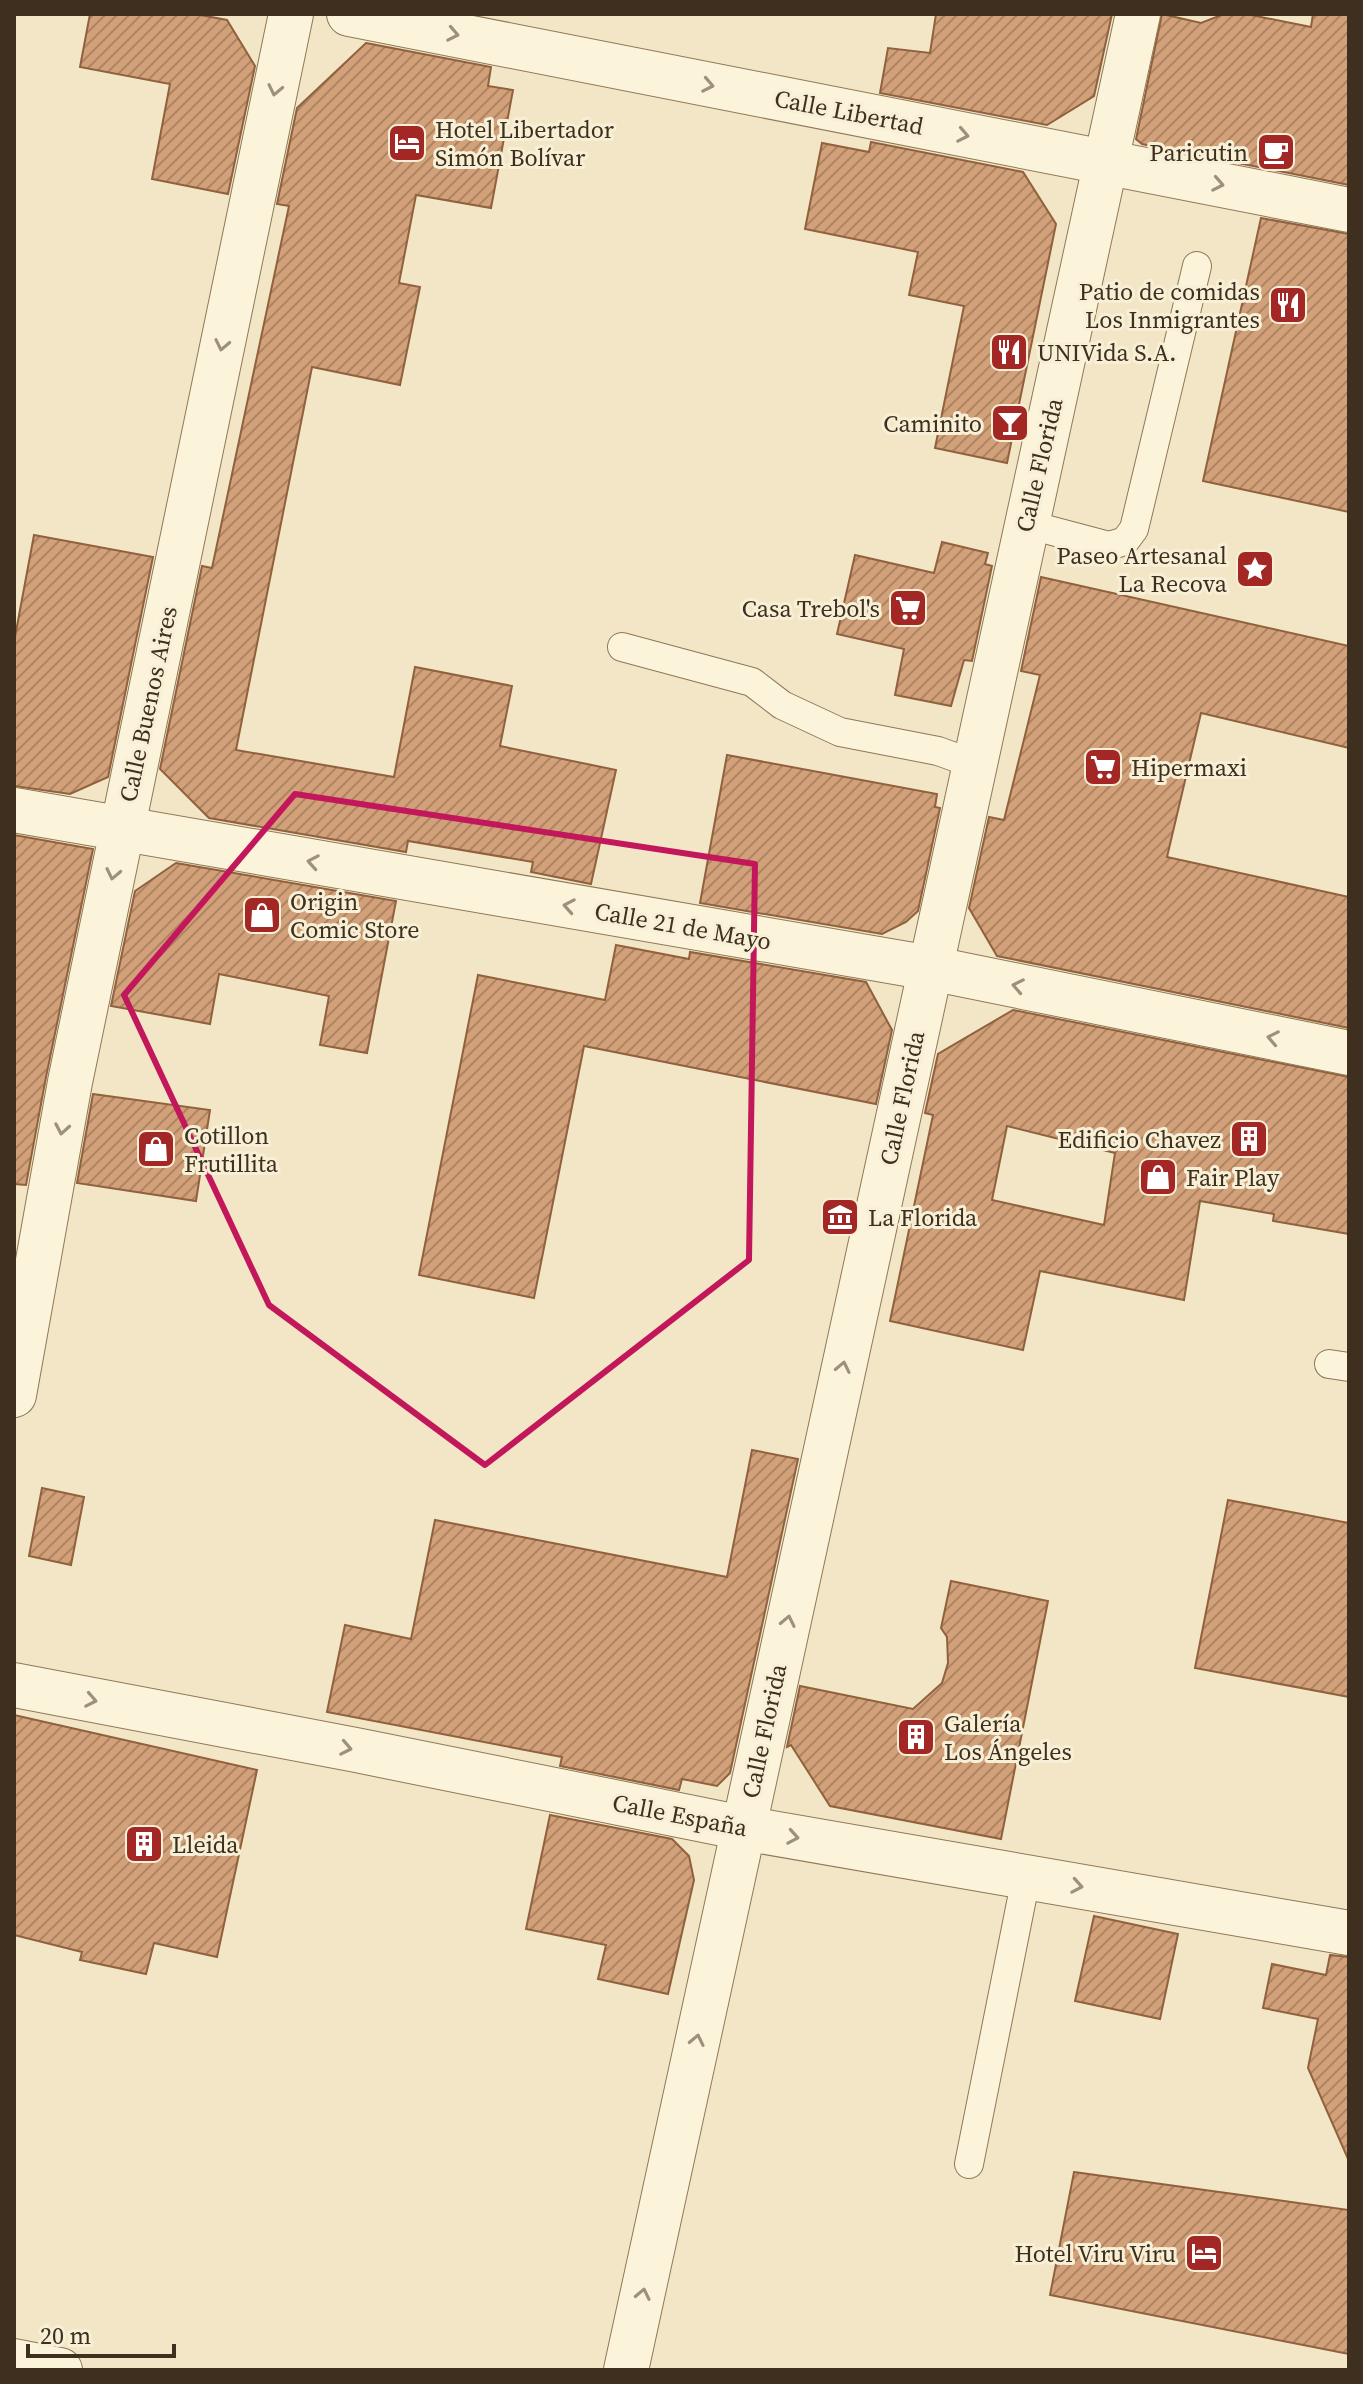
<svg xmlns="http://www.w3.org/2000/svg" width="1363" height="2384" viewBox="0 0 1363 2384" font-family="'Source Serif 4',serif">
<defs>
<pattern id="building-hatch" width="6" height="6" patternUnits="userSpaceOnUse" patternTransform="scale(2)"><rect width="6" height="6" fill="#d3a179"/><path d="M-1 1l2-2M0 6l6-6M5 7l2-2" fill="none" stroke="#ad8463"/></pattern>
</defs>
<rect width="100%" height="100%" fill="#f2e6c6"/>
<!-- building -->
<g fill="url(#building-hatch)" stroke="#90613d" stroke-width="2" fill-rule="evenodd">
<path d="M90,14H195L227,20L255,66L228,194L152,179L170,84L80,67Z"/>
<path d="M936,14H1112L1094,96L1047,125L880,93L888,48L930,53Z"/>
<path d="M1162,14L1201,23L1224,14H1246L1311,27L1313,14H1349V185L1142,144L1136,139Z"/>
<path d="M366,43L491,67L488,86L513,90L491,208L416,195L399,283L420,287L400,385L312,367L236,750L394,777L415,667L512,686L500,746L616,770L591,884L531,872L533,862L408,841L406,852L209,818L160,769L202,566L212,568L289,206L277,204L297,108Z"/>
<path d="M871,142L1023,172L1056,224L1007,463L935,448L964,306L909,295L918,252L805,229L822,143L869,152Z"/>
<path d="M1261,218L1349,234V512L1203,481Z"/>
<path d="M34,535L153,557L108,777L70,794L14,786V642Z"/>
<path d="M942,542L988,553L985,564L992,566L972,661L964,660L951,706L895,695L904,649L837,634L855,555L934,573Z"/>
<path d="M1041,577L1349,646V748L1201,713L1167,857L1349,897V1028L997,956L969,908L989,817L1004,820L1040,675L1021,671Z"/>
<path d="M727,755L937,794L935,807L940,808L918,911L906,922L882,934L700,903Z"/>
<path d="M14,835L93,849L46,1077L26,1185L14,1184Z"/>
<path d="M176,863L396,901L367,1053L320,1045L329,996L219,974L210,1024L111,1006L135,891Z"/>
<path d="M616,945L689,959L690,952L866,982L892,1030L876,1104L584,1046L534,1298L419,1275L478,975L605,1000Z"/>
<path d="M1013,1010L1349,1077V1234L1273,1221L1274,1214L1200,1201L1184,1300L1040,1271L1023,1350L890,1321L933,1115L925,1113L938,1054ZM1007,1126L1115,1153L1104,1225L992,1200Z"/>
<path d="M93,1094L210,1110L196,1201L77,1183Z"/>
<path d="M752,1450L798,1459L730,1773L717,1786L682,1779L679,1790L560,1766L562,1757L327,1712L345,1625L411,1639L435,1520L727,1577Z"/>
<path d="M42,1488L84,1497L71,1565L29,1556Z"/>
<path d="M1228,1500L1349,1523V1697L1195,1668Z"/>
<path d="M951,1581L1048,1601L1001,1839L830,1806L791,1745L787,1747L800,1686L913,1709L942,1683L948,1663L947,1637L941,1628Z"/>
<path d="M14,1715L257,1770L217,1957L154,1943L146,1974L80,1960L82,1952L14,1935Z"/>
<path d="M550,1815L672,1839L689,1856L694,1880L668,1994L598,1979L606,1945L526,1929Z"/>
<path d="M1094,1916L1178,1934L1160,2019L1075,2001Z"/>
<path d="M1330,1955L1349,1957V2161L1308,2068L1318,2019L1263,2008L1272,1964L1326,1975Z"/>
<path d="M1074,2172L1349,2210V2354L1050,2295Z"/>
</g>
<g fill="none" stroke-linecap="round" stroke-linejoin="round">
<!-- service casing -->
<g stroke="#8f7859" stroke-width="30">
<g id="service">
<path d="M1026,524L1109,546L1125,541L1134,529L1197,266"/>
<path d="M622,647L752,682L782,705L840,732L938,751L974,764"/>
<path d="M1329,1364L1349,1367"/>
<path d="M969,2164L1026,1878"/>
</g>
</g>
<!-- minor casing -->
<g stroke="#8f7859" stroke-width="46">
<g id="minor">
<path d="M349,14L1349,210"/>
<path d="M14,2361L60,2370"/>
</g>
</g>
<!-- tertiary casing -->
<g stroke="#8f7859" stroke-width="46">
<g id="tertiary">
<path d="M14,810L930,968L1349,1053"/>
<path d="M14,1395L70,1082L291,14"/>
<path d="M14,1685L356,1750L743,1828L1349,1933"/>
<path d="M626,2370L1138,14"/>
</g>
</g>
<!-- service -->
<use href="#service" stroke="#fbf3da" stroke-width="28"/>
<!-- minor -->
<use href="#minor" stroke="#fbf3da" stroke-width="44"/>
<!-- tertiary -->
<use href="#tertiary" stroke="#fbf3da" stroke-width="44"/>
</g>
<!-- one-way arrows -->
<defs><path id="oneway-chevron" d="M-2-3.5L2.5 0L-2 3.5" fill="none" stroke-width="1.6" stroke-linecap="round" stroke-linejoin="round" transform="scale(2)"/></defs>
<g stroke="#9c917c">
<use href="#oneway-chevron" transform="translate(453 34) rotate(11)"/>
<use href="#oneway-chevron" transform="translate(708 85) rotate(11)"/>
<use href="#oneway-chevron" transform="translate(275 90) rotate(102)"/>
<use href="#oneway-chevron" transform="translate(963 135) rotate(11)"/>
<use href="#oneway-chevron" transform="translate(1218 184) rotate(11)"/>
<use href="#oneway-chevron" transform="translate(222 345) rotate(102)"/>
<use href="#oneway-chevron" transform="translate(313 862) rotate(-170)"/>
<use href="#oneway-chevron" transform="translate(113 874) rotate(102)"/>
<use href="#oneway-chevron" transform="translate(569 906) rotate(-170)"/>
<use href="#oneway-chevron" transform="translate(1018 986) rotate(-169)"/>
<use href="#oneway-chevron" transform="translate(1273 1038) rotate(-169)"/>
<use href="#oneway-chevron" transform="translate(62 1129) rotate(100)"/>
<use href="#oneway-chevron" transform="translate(843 1367) rotate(-78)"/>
<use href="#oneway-chevron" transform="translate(788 1621) rotate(-78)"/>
<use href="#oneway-chevron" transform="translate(91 1700) rotate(11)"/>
<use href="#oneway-chevron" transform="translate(346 1748) rotate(11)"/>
<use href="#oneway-chevron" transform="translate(793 1837) rotate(10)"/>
<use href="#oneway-chevron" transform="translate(1077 1886) rotate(10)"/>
<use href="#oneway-chevron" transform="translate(697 2040) rotate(-78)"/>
<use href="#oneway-chevron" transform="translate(643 2294) rotate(-78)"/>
</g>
<!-- marked area -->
<path fill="none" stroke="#c2185b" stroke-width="6" stroke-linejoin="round" d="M295,794L755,864L749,1260L485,1465L269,1305L124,995Z"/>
<!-- icons -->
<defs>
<g id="hotel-square" transform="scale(2)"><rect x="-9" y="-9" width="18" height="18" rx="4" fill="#a32724" stroke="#f8f0d6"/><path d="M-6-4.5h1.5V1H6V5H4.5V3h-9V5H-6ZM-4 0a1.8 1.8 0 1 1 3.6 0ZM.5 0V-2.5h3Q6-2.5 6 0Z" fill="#fff"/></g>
<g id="cafe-square" transform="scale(2)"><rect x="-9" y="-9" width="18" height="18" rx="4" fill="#a32724" stroke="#f8f0d6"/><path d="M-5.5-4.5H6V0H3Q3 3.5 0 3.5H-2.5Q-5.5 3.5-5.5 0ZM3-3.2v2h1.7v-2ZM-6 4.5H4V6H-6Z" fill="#fff"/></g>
<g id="restaurant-square" transform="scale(2)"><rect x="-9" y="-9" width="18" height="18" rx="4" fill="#a32724" stroke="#f8f0d6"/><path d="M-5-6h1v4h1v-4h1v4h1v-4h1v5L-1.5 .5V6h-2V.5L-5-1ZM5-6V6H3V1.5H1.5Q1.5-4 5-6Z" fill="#fff"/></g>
<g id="bar-square" transform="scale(2)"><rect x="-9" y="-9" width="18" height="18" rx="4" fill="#a32724" stroke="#f8f0d6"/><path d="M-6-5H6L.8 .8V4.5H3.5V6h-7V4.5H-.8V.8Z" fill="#fff"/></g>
<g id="sight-square" transform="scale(2)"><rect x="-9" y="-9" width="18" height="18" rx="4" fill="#a32724" stroke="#f8f0d6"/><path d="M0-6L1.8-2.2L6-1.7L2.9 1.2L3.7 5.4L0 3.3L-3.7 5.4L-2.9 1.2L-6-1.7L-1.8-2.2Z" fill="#fff"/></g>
<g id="supermarket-square" transform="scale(2)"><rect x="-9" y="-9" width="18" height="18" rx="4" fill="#a32724" stroke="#f8f0d6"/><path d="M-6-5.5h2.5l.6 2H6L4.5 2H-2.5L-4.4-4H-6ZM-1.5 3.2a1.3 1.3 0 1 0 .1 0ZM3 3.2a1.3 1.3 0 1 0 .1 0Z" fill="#fff"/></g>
<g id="shop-square" transform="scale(2)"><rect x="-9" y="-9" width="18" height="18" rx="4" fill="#a32724" stroke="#f8f0d6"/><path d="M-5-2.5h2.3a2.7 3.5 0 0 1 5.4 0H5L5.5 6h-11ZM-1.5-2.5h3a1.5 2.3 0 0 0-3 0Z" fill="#fff"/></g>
<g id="building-square" transform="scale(2)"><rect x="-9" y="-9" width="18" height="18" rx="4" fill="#a32724" stroke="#f8f0d6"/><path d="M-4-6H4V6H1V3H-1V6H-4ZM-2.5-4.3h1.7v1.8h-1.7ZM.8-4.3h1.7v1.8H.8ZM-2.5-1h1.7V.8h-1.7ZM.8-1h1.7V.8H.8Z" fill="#fff"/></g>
<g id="museum-square" transform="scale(2)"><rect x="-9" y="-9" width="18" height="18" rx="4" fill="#a32724" stroke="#f8f0d6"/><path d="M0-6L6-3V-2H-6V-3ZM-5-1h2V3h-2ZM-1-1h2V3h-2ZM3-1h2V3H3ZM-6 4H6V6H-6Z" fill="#fff"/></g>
</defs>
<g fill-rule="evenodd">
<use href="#hotel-square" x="407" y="143"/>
<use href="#cafe-square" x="1276" y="152"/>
<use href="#restaurant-square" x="1288" y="305"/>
<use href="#restaurant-square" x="1009" y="352"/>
<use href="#bar-square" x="1010" y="423"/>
<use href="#sight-square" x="1255" y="569"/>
<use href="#supermarket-square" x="908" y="608"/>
<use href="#supermarket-square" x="1103" y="767"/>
<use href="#shop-square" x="262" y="915"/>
<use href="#building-square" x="1249" y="1139"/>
<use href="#shop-square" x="156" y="1149"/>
<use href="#shop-square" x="1158" y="1177"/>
<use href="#museum-square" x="840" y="1217"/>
<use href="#building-square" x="916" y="1737"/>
<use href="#building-square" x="144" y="1844"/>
<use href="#hotel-square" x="1204" y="2253"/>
</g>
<g text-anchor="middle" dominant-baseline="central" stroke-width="6" stroke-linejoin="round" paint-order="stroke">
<!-- street labels -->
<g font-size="24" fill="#3e2f1e" stroke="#f8f0d6">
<text transform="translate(849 112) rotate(11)">Calle Libertad</text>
<text transform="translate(1039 465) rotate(-77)">Calle Florida</text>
<text transform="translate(148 704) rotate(-78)">Calle Buenos Aires</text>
<text transform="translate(683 926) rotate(10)">Calle 21 de Mayo</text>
<text transform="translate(902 1098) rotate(-78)">Calle Florida</text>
<text transform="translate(764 1731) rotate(-78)">Calle Florida</text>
<text transform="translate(680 1815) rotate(11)">Calle España</text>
</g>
<!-- poi labels -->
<g font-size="24" fill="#3e2f1e" stroke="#f8f0d6" text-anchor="start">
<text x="435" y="129">Hotel Libertador<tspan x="435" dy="28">Simón Bolívar</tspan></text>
<text x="1248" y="152" text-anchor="end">Paricutin</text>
<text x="1260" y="291" text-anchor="end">Patio de comidas<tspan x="1260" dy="28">Los Inmigrantes</tspan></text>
<text x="1037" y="352">UNIVida S.A.</text>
<text x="982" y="423" text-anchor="end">Caminito</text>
<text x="1227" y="555" text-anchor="end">Paseo Artesanal<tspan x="1227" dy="28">La Recova</tspan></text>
<text x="880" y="608" text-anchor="end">Casa Trebol's</text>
<text x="1131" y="767">Hipermaxi</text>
<text x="290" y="901">Origin<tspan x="290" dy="28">Comic Store</tspan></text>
<text x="184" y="1135">Cotillon<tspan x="184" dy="28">Frutillita</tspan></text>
<text x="1221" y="1139" text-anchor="end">Edificio Chavez</text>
<text x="1186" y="1177">Fair Play</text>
<text x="868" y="1217">La Florida</text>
<text x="944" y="1723">Galería<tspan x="944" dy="28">Los Ángeles</tspan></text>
<text x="172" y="1844">Lleida</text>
<text x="1176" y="2253" text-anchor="end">Hotel Viru Viru</text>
</g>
</g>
<!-- border -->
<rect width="1363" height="2384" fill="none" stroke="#3e2f1e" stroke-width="32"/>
<!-- scale -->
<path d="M28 2344v12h146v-12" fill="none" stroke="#3e2f1e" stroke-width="4"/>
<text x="40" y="2344" font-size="24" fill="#3e2f1e" stroke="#f8f0d6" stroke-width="6" paint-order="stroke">20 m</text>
</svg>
